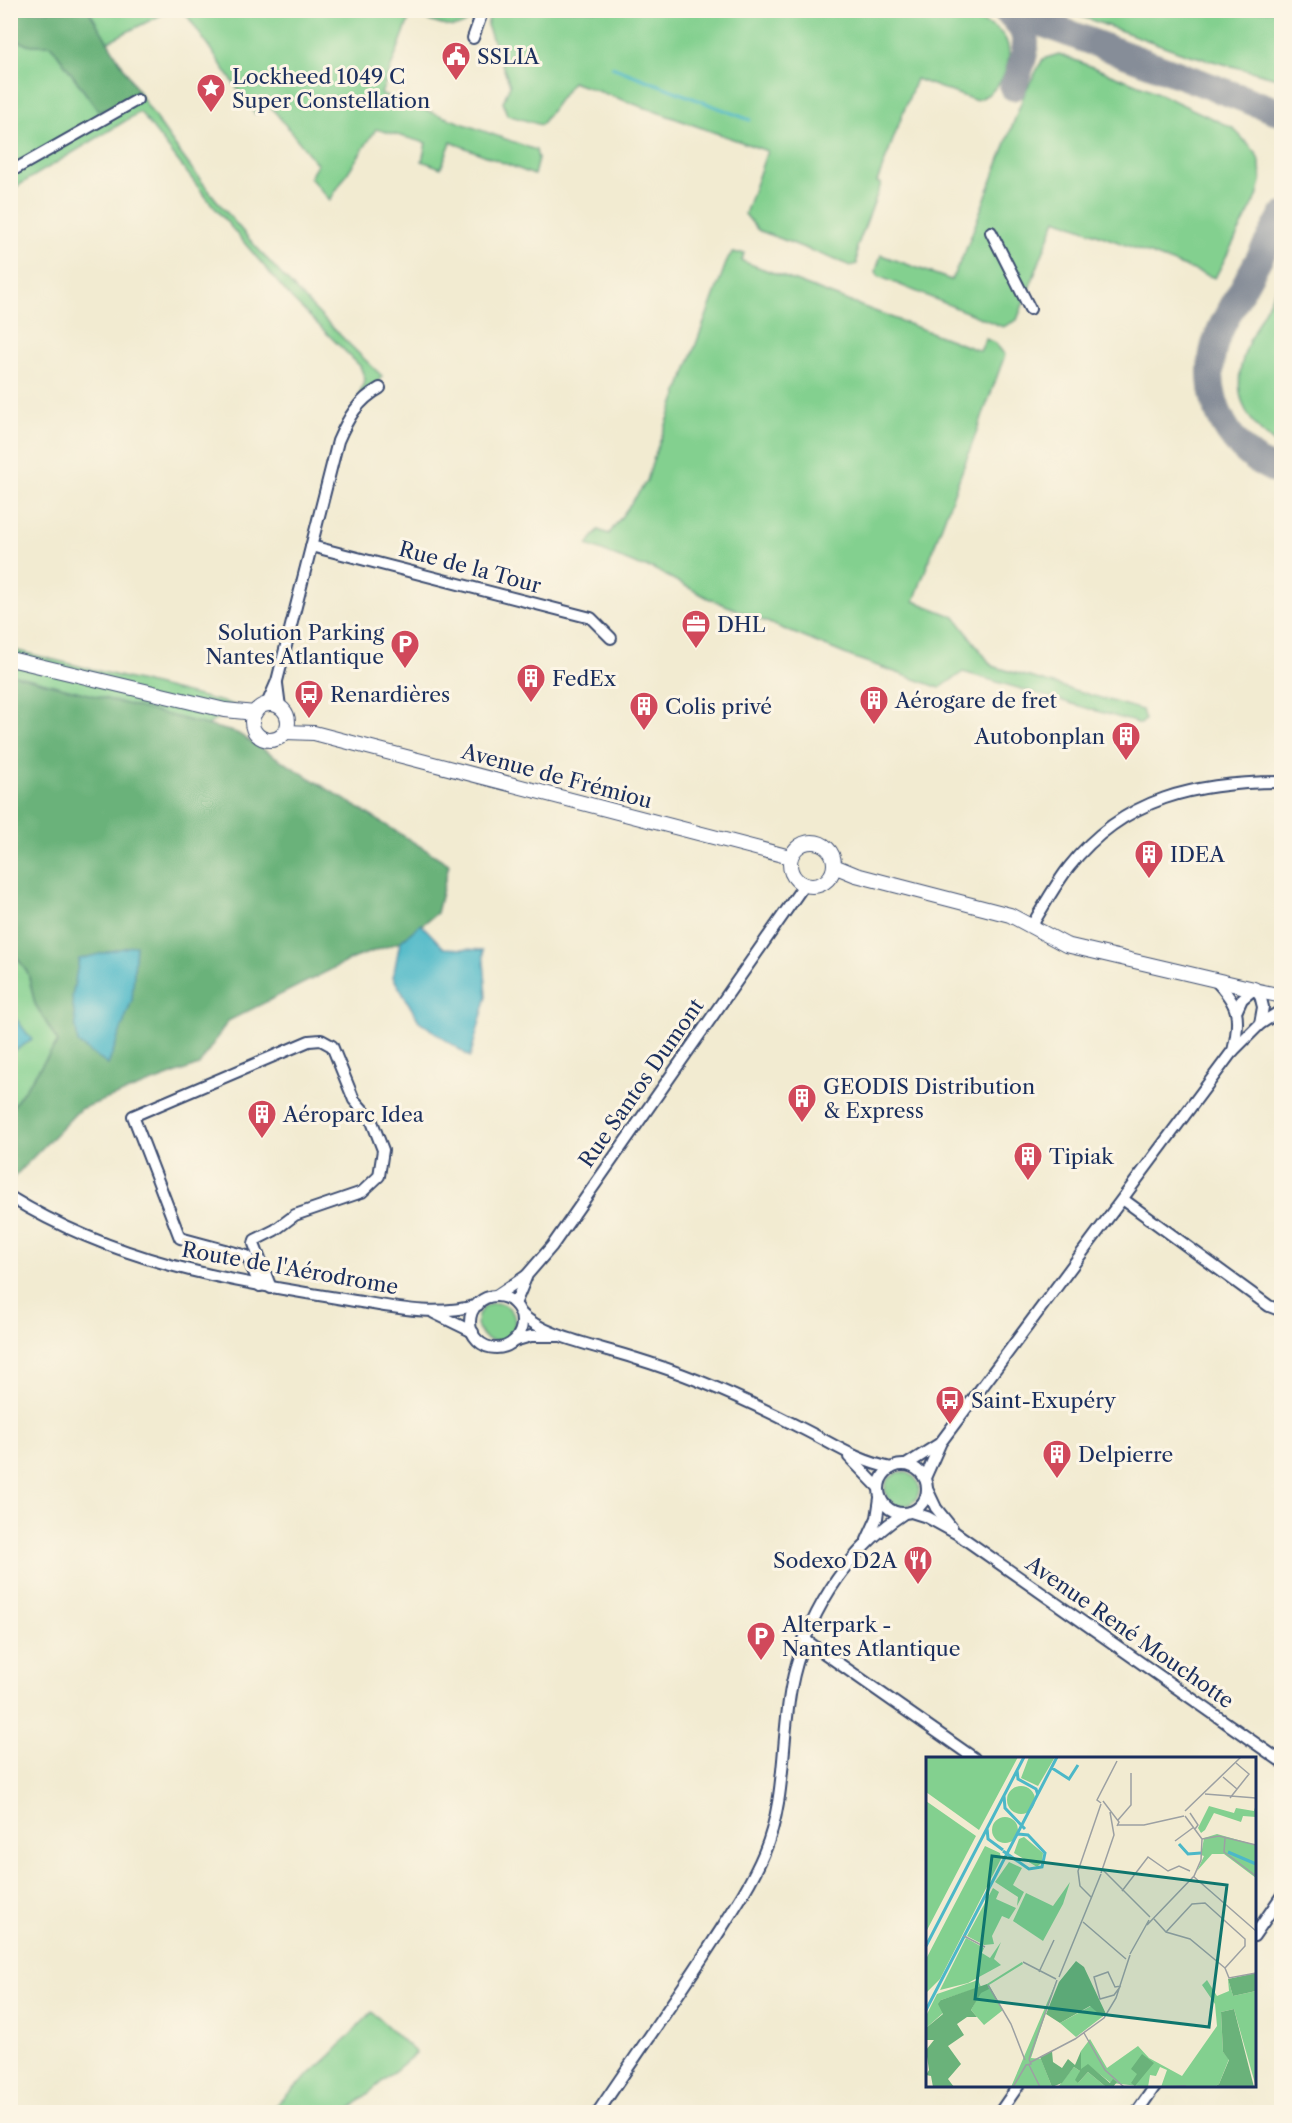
<svg xmlns="http://www.w3.org/2000/svg" width="1292" height="2123" viewBox="0 0 1292 2123" font-family="'Libre Caslon Text',serif">
<rect width="100%" height="100%" fill="#fcf5e5"/>
<filter id="ink" filterUnits="userSpaceOnUse"><feTurbulence type="fractalNoise" baseFrequency=".0167" numOctaves="2"/><feDisplacementMap in="SourceGraphic" scale="12" xChannelSelector="R" yChannelSelector="G"/><feConvolveMatrix kernelMatrix="1 2 1 2 8 2 1 2 1" color-interpolation-filters="sRGB"/></filter>
<filter id="wash" filterUnits="userSpaceOnUse"><feTurbulence type="fractalNoise" baseFrequency=".008" numOctaves="4" result="noise"/><feDisplacementMap in="SourceGraphic" scale="24" xChannelSelector="R" yChannelSelector="G"/><feGaussianBlur stdDeviation="1.35" result="paint"/><feColorMatrix in="noise" values="0 0 0 0 0 0 0 0 0 0 0 0 0 0 0 0 0 1.4 0 .05"/><feComposite in="paint" operator="in"/></filter>
<g filter="url(#wash)">
<rect width="100%" height="100%" fill="#f2ebd1"/>
<!-- green -->
<g fill="#83d08f" stroke="#4f8076" stroke-width="1.5">
<path d="M492,10L947,11C962,16 987,21 999,31C1022,50 1001,97 974,100L916,79L877,182L881,184L857,247V264L851,266L758,230L745,214L767,151L572,82L541,125L507,115L503,102L510,85L487,25Z"/>
<path d="M89,11H169L107,42Z"/>
<path d="M184,11H475C463,40 431,21 411,14L381,94L536,150L538,159L534,175L451,142L441,168L422,161L426,143L376,129L330,200L310,178L317,164L267,102L255,114Z"/>
<path d="M1066,11H1281V79L1186,54Z"/>
<path d="M11,36L27,45H51L99,112L138,91C205,198 291,289 382,376L377,383L359,395L365,379L360,366L291,298L209,201L140,112L11,190Z"/>
<path d="M1059,54L1149,89L1233,128L1256,153L1260,164L1261,181L1257,197L1215,278L1056,219L1017,320L1003,327L878,276L876,271L881,255L951,280L965,252L1025,92L1043,59Z"/>
<path d="M732,253H744L742,261L980,351L986,339L995,343L1005,355L914,601L955,617L992,666L1142,710L1145,720L1141,724L963,672L940,688L852,657L708,598L652,568L640,566L587,545L598,530L609,534L647,481L654,457L728,258Z"/>
<path d="M1281,279L1282,447H1281C1205,398 1250,339 1281,279Z"/>
<path d="M10,649L235,705L207,726L11,674Z"/>
<path d="M11,949L28,973L35,1004L58,1042L11,1109Z"/>
<circle cx="496" cy="1322" r="19"/>
<circle cx="902" cy="1489" r="17"/>
<path d="M372,2012L416,2053L346,2112H268L331,2055Z"/>
</g>
<!-- forest -->
<g fill="#6ab27a" stroke="#42706c" stroke-width="1.5">
<path d="M10,11H89L138,91L99,112L51,45H27L11,36Z"/>
<path d="M11,674L237,733L449,864L437,913L400,942L354,958L228,1021L199,1065L80,1109L11,1180V1109L58,1042L35,1004L28,973L11,949Z"/>
</g>
<!-- water -->
<g fill="#4cb8c8" stroke="#347493" stroke-width="1.5">
<path d="M421,924L444,948L483,950L487,996L470,1057L419,1021L393,977L400,942Z"/>
<path d="M136,945L132,1000L108,1065L78,1043L72,997L79,959Z"/>
<path d="M11,1012L32,1040L11,1053Z"/>
</g>
<g fill="none" stroke-linecap="round" stroke-linejoin="round">
<!-- stream -->
<path stroke="#4cb8c8" stroke-width="3" d="M612,67L750,120"/>
<!-- taxiway -->
<g stroke="#868d98" stroke-width="27">
<path d="M1006,10L1282,113"/>
<path d="M1006,11C1037,35 1024,57 1013,87"/>
<path d="M1282,216C1268,242 1254,268 1240,293C1230,311 1219,328 1214,347C1200,401 1231,455 1282,473"/>
</g>
</g>
</g>
<g filter="url(#ink)">
<g fill="none" stroke-linecap="round" stroke-linejoin="round">
<!-- minor casing -->
<g stroke="#3b4b6f" stroke-width="14">
<g id="minor">
<path d="M473,38L483,10"/>
<path d="M10,172L137,100"/>
<path d="M991,232L1030,309"/>
<path d="M311,546L591,618L611,638"/>
<path d="M277,684L280,707"/>
<path d="M267,704L277,681L338,441C348,418 358,400 380,388"/>
<path d="M1032,925C1044,906 1055,885 1069,867C1124,797 1197,782 1282,782"/>
<path d="M1215,980C1239,1005 1241,1017 1233,1051"/>
<path d="M1237,1010L1242,999L1254,989L1259,991L1263,1007L1260,1024"/>
<path d="M10,1197C116,1262 223,1280 343,1299C389,1306 432,1318 478,1305"/>
<path d="M1124,1200L1269,1306L1282,1311"/>
<path d="M260,1286L247,1256L180,1238L133,1116L309,1041L321,1040L332,1046L354,1100L371,1119L383,1150L379,1176L362,1192L295,1215L275,1230L255,1240L254,1244L271,1288"/>
<path d="M496,1296L526,1276"/>
<circle cx="496" cy="1322" r="26"/>
<path d="M515,1304L527,1275L552,1246L804,885"/>
<path d="M520,1312C542,1337 602,1347 634,1358C690,1375 747,1400 799,1427C832,1443 854,1460 891,1468"/>
<path d="M434,1313L473,1332"/>
<path d="M514,1341L531,1336H559"/>
<path d="M849,1457L878,1487"/>
<circle cx="903" cy="1489" r="24"/>
<path d="M906,1465L939,1444"/>
<path d="M925,1478L941,1442L1231,1053L1260,1024L1282,1010"/>
<path d="M927,1489L936,1508L952,1528"/>
<path d="M911,1512L927,1517L956,1533L1282,1762"/>
<path d="M867,1540L877,1518L880,1498"/>
<path d="M804,1639L974,1758"/>
<path d="M1254,1936L1282,1895"/>
<path d="M598,2112C636,2055 677,1998 714,1940C732,1912 751,1884 764,1853C786,1801 781,1743 791,1688C804,1620 844,1553 903,1514"/>
<path d="M1000,2112L1018,2086"/>
<path d="M1137,2112L1155,2086"/>
</g>
</g>
<!-- major casing -->
<g stroke="#3b4b6f" stroke-width="16">
<g id="major">
<path d="M10,659L225,710L255,713"/>
<circle cx="270" cy="722" r="18"/>
<path d="M285,732L314,733L790,857"/>
<circle cx="812" cy="864" r="22"/>
<path d="M834,866L856,875L1010,915L1066,945L1254,989"/>
<path d="M1259,991L1282,996"/>
</g>
</g>
<!-- minor -->
<use href="#minor" stroke="#fff" stroke-width="10"/>
<!-- major -->
<use href="#major" stroke="#fff" stroke-width="14"/>
</g>
</g>
<!-- icons -->
<defs>
<g id="civic-pin" transform="scale(1.5)"><path d="M0 17L-7.5 6A9.5 9.5 0 1 1 7.5 6Z" fill="#d1495b" stroke="#fcf5e5"/><path d="M-.6-6.5H3V-4.5H.6V-3L4-1V1h2V6H-6V1h2V-1L-.6-3ZM-1.2 2.5V6h2.4V2.5Z" fill="#fff"/></g>
<g id="sight-pin" transform="scale(1.5)"><path d="M0 17L-7.5 6A9.5 9.5 0 1 1 7.5 6Z" fill="#d1495b" stroke="#fcf5e5"/><path d="M0-6L1.8-2.2L6-1.7L2.9 1.2L3.7 5.4L0 3.3L-3.7 5.4L-2.9 1.2L-6-1.7L-1.8-2.2Z" fill="#fff"/></g>
<g id="office-pin" transform="scale(1.5)"><path d="M0 17L-7.5 6A9.5 9.5 0 1 1 7.5 6Z" fill="#d1495b" stroke="#fcf5e5"/><path d="M-6-3h4V-5.5h4V-3h4V5H-6ZM-1-4.5V-3h2v-1.5ZM-6 0V1H6V0Z" fill="#fff"/></g>
<g id="parking-pin" transform="scale(1.5)"><path d="M0 17L-7.5 6A9.5 9.5 0 1 1 7.5 6Z" fill="#d1495b" stroke="#fcf5e5"/><path d="M-3.5-5.5H1a3.5 3.5 0 0 1 0 7H-1V5.5H-3.5ZM-1-3.4V-.6H.8a1.4 1.4 0 0 0 0-2.8Z" fill="#fff"/></g>
<g id="building-pin" transform="scale(1.5)"><path d="M0 17L-7.5 6A9.5 9.5 0 1 1 7.5 6Z" fill="#d1495b" stroke="#fcf5e5"/><path d="M-4-6H4V6H1V3H-1V6H-4ZM-2.5-4.3h1.7v1.8h-1.7ZM.8-4.3h1.7v1.8H.8ZM-2.5-1h1.7V.8h-1.7ZM.8-1h1.7V.8H.8Z" fill="#fff"/></g>
<g id="bus-pin" transform="scale(1.5)"><path d="M0 17L-7.5 6A9.5 9.5 0 1 1 7.5 6Z" fill="#d1495b" stroke="#fcf5e5"/><path d="M-5-6H5V4H4V6H2V4H-2V6H-4V4H-5ZM-3.5-4V0h7V-4ZM-3.5 1.2v1.5H-2V1.2ZM2 1.2v1.5H3.5V1.2Z" fill="#fff"/></g>
<g id="restaurant-pin" transform="scale(1.5)"><path d="M0 17L-7.5 6A9.5 9.5 0 1 1 7.5 6Z" fill="#d1495b" stroke="#fcf5e5"/><path d="M-5-6h1v4h1v-4h1v4h1v-4h1v5L-1.5 .5V6h-2V.5L-5-1ZM5-6V6H3V1.5H1.5Q1.5-4 5-6Z" fill="#fff"/></g>
</defs>
<g fill-rule="evenodd">
<use href="#civic-pin" x="456" y="56"/>
<use href="#sight-pin" x="211" y="88"/>
<use href="#office-pin" x="696" y="624"/>
<use href="#parking-pin" x="405" y="644"/>
<use href="#building-pin" x="531" y="678"/>
<use href="#bus-pin" x="309" y="694"/>
<use href="#building-pin" x="874" y="700"/>
<use href="#building-pin" x="644" y="706"/>
<use href="#building-pin" x="1126" y="736"/>
<use href="#building-pin" x="1149" y="854"/>
<use href="#building-pin" x="802" y="1098"/>
<use href="#building-pin" x="262" y="1114"/>
<use href="#building-pin" x="1028" y="1156"/>
<use href="#bus-pin" x="950" y="1400"/>
<use href="#building-pin" x="1057" y="1454"/>
<use href="#restaurant-pin" x="918" y="1560"/>
<use href="#parking-pin" x="761" y="1636"/>
</g>
<g text-anchor="middle" dominant-baseline="central" stroke-width="6" stroke-linejoin="round" paint-order="stroke">
<!-- poi labels -->
<g font-size="21" fill="#1b2f5e" stroke="#fcf5e5" text-anchor="start">
<text x="477" y="56">SSLIA</text>
<text x="232" y="76">Lockheed 1049 C<tspan x="232" dy="24">Super Constellation</tspan></text>
<text x="717" y="624">DHL</text>
<text x="384" y="632" text-anchor="end">Solution Parking<tspan x="384" dy="24">Nantes Atlantique</tspan></text>
<text x="552" y="678">FedEx</text>
<text x="330" y="694">Renardières</text>
<text x="895" y="700">Aérogare de fret</text>
<text x="665" y="706">Colis privé</text>
<text x="1105" y="736" text-anchor="end">Autobonplan</text>
<text x="1170" y="854">IDEA</text>
<text x="823" y="1086">GEODIS Distribution<tspan x="823" dy="24">&amp; Express</tspan></text>
<text x="283" y="1114">Aéroparc Idea</text>
<text x="1049" y="1156">Tipiak</text>
<text x="971" y="1400">Saint-Exupéry</text>
<text x="1078" y="1454">Delpierre</text>
<text x="897" y="1560" text-anchor="end">Sodexo D2A</text>
<text x="782" y="1624">Alterpark -<tspan x="782" dy="24">Nantes Atlantique</tspan></text>
</g>
<!-- street labels -->
<g font-size="21" fill="#1b2f5e" stroke="#fcf5e5">
<text transform="translate(470 567) rotate(15)">Rue de la Tour</text>
<text transform="translate(557 776) rotate(15)">Avenue de Frémiou</text>
<text transform="translate(641 1083) rotate(-55)">Rue Santos Dumont</text>
<text transform="translate(290 1268) rotate(10)">Route de l'Aérodrome</text>
<text transform="translate(1130 1632) rotate(35)">Avenue René Mouchotte</text>
</g>
</g>
<!-- overview -->
<g transform="translate(926 1757)">
<rect width="330" height="330" fill="#f2ebd1"/>
<path d="M0,0H92L53,73L0,35ZM103,0H129L112,29L95,21ZM81 43a14 14 0 1 1 28 0a14 14 0 1 1-28 0ZM0,44L50,79L0,175ZM330,47V60L317,59L315,65L288,56L279,73L275,76L272,71L283,49L308,56L310,51L328,54ZM66 73a13 13 0 1 1 26 0a13 13 0 1 1-26 0ZM291,77L330,88V121L298,97H286L271,114L278,99L275,98L278,81ZM98,80L117,96L116,105L111,110L88,96L93,82ZM59,89L74,96L75,102L14,222L0,236V202ZM83,105L96,111L87,128L98,135L91,149L92,140L69,125ZM144,125L137,147L117,184L87,164L100,136L127,149ZM67,131L73,135L70,142L90,151L83,162L76,159L66,179L68,187L58,188L41,179ZM40,181L58,191L56,196L64,201L75,185L68,202L75,208L42,226L14,233ZM96,205L97,207L63,228L77,253L58,268L45,253L54,236L61,227ZM302,222L307,239L330,234V330L308,252L295,255L297,295L303,302L293,327L288,330H235L241,313L234,310L230,319L224,318L222,330L185,326L162,308L158,314L155,312V294L164,282L181,311L212,289L223,301L256,319L291,269L289,247L276,228L281,223L291,239L303,234ZM52,223L55,230L15,243L17,256L0,271V259L11,237ZM130,225L105,301L115,302L126,330H85ZM165,249L176,260L150,280L134,266ZM148,310L154,314L152,326L162,315L180,330H132Z" fill="#83d08f"/>
<path d="M150,204L158,210L180,257L176,260L164,249L134,266L120,257L133,225ZM330,216V234L307,239L302,222ZM61,227L63,232L55,236L45,253L51,260H41L31,267L38,278L22,289L35,307L22,322L28,330H7L5,319L0,318L3,313L0,293L8,283H0V271L17,257L12,247L15,243ZM308,252L328,330H288L293,327L303,303L297,295L295,255ZM126,294L127,305L136,311L142,302L149,308L155,294V312L162,307L184,326L187,322L191,325L187,330H180L162,315L152,326L149,323L154,314L148,310L136,326L126,330L114,300ZM216,297L228,306L209,329L205,326L211,317L205,312Z" fill="#6ab27a"/>
<path fill="none" stroke="#4cb8c8" stroke-width="3" d="M126,11L143,22L152,8M91,13L92,22L110,32L112,38M78,39L79,51L99,72M61,71L62,82L77,93M253,87L262,97L275,96M77,94L103,112L116,110L119,96L102,78L92,77M302,95L330,107M0,189L98,0M0,253L131,0"/>
<path fill="none" stroke="#9ca0a3" stroke-width="1.5" d="M297,20L311,32M279,37L330,41M304,41L323,17L310,6M177,44L193,65L191,69M175,46L171,43L191,4M259,54L315,0M264,56L272,68L269,72M192,63L205,48V16M192,68H218L258,59M299,81L298,95L330,119M276,82L293,79L330,88M249,84L268,70M177,113L224,160M175,116L188,78L184,55M267,119L330,174M196,134L222,100L242,114L253,109L264,114M165,140L154,129L152,114L175,47M228,162L240,175L264,182L299,211M157,165L200,202M221,168L268,119L275,103L276,82L259,59M240,175L266,147L279,146L319,182V189L299,211M38,179L59,190M204,197L223,163M97,205L130,222M299,211L303,221L330,216M113,215L128,183M133,220L175,117M62,228L85,267L99,303M194,230L188,238L174,242L168,220L182,215L189,230L195,229M158,276L179,313L198,330M103,302L131,223M105,305L149,282L178,261L190,241L204,198M103,308L114,330M87,330L100,308L105,307L103,302M230,330L260,329"/>
<path fill="#0f766e" fill-opacity="0.15" stroke="#0f766e" stroke-width="3" d="M66,99L301,128L283,270L49,242Z"/>
<rect width="330" height="330" fill="none" stroke="#1b2f5e" stroke-width="3"/>
</g>
<!-- margin -->
<rect width="1292" height="2123" fill="none" stroke="#fcf5e5" stroke-width="36"/>
</svg>
